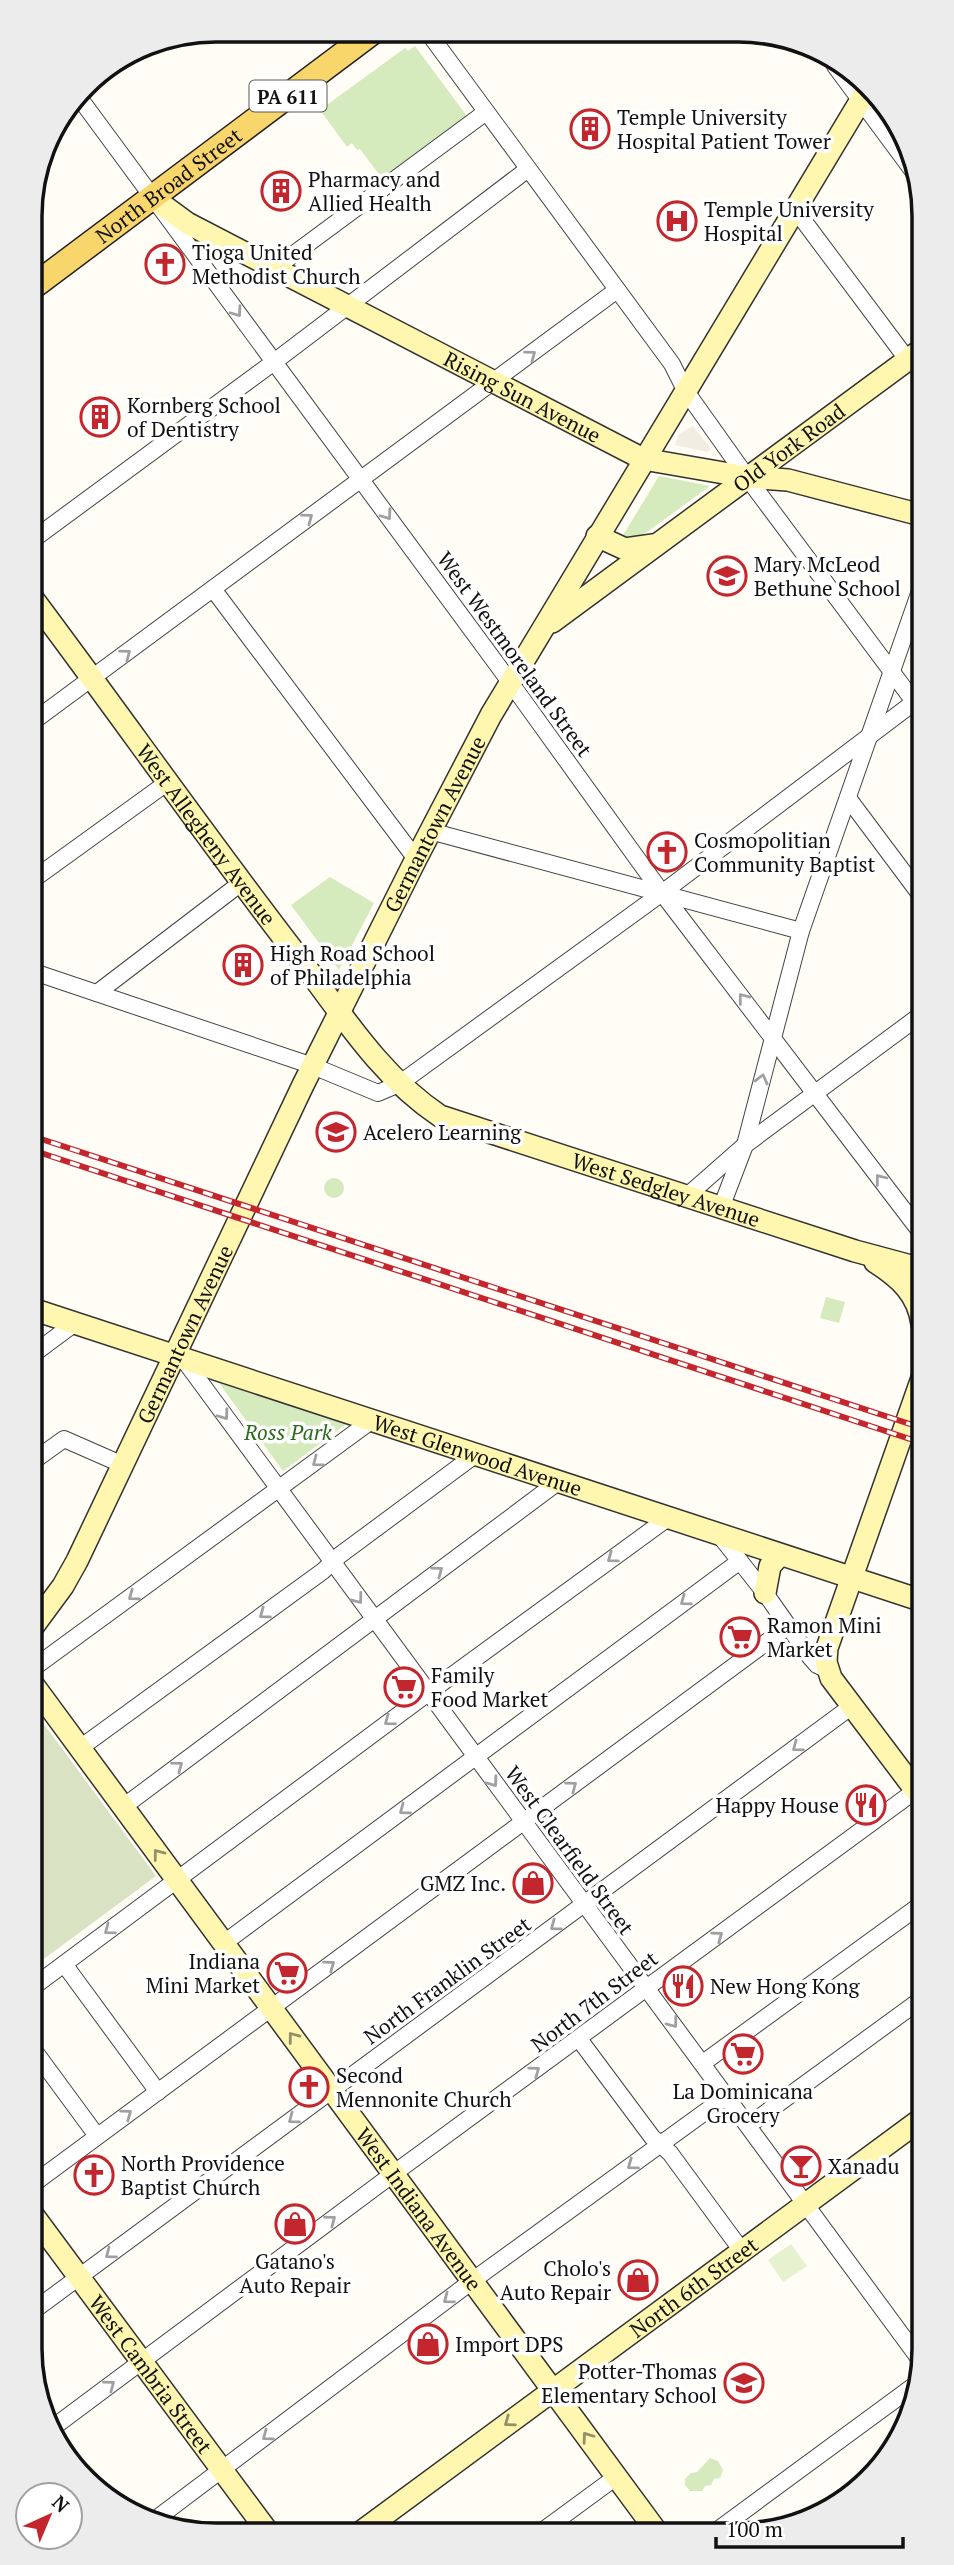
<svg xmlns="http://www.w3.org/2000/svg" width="954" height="2565" viewBox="0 0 954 2565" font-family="'PT Serif',serif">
<rect width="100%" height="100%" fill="#fffdf5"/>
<!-- green -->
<g fill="#d5ebbd">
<path d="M415,46L469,119L384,181L360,149L357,150L352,143L347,147L320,110L405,48L408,51Z"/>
<path d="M659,476L710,486L636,540L626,541L622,537Z"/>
<path d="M330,877L374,903L339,970L291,905Z"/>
<circle cx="334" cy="1188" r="10"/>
<path d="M826,1297L845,1302L839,1323L820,1318Z"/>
<path d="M216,1379L346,1424L283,1471Z"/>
<path d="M710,2458L718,2461L723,2470L720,2478L714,2479L711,2485L705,2486L702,2491H690L685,2485V2479L691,2473L697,2472Z"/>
</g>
<!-- cemetery -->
<path fill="#d9e3c4" d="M32,1708L156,1876L33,1967Z"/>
<!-- pitch -->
<path fill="#e6f2cf" d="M791,2244L807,2266L783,2282L768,2260Z"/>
<!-- plaza -->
<path fill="#f1ede2" d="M693,426L711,449L707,452L675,445L679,434Z"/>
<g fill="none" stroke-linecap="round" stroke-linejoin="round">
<!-- street casing -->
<g stroke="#444" stroke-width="18">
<g id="street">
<path d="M427,31L672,364L685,390L749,480L921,711"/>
<path d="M835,66L921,182"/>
<path d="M78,96L510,682L662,893L922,1234"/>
<path d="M794,208L907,359"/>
<path d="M275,268L486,112"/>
<path d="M31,541L274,362L528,169"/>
<path d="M213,589L416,859"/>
<path d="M31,723L617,290"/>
<path d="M848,798L922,897"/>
<path d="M430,831L801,931"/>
<path d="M31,881L168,782"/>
<path d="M31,971L313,1066L378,1093L399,1084L662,893L921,697"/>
<path d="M97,993L241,883"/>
<path d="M687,1196L745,1145L922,1014"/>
<path d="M721,1208L745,1145L801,931L921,588"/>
<path d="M32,1355L75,1323"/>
<path d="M184,1360C428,1696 679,2028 923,2364"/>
<path d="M32,1462L64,1439L121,1464"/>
<path d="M720,1536L765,1593L810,1657L817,1665L828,1670"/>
<path d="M32,1669L371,1421"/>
<path d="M80,1748L323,1571L340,1555L475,1455"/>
<path d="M123,1807L558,1482"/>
<path d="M224,1943L740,1561"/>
<path d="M64,1964L158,2092"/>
<path d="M33,1987L428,1693L668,1518"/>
<path d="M579,2039L652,2137L670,2153L742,2251"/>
<path d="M33,2049L97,2136"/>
<path d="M703,2063L923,1903"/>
<path d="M749,2125L923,1998"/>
<path d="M33,2184L787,1627"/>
<path d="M33,2311L852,1706"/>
<path d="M55,2426L393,2174L923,1785"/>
<path d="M156,2519L472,2281L727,2096"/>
<path d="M541,2532L616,2477"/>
<path d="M715,2532L919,2382"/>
</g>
</g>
<!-- secondary casing -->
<g stroke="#333" stroke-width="24">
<g id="secondary">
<path id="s1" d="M153,198L187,223L643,459L747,477L788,480L921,515"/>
<path d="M597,536L625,549L653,545"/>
<path id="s2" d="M31,596C121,716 207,839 299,958C342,1014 380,1076 440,1116L855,1251L922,1269"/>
<path id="s3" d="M552,622L921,350"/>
<path d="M875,1262C900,1278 918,1294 922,1324"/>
<path id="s4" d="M32,1309L923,1601"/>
<path d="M922,1378L827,1648L826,1662L831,1678L923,1800"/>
<path d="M765,1593L770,1566L780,1555"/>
<path id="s5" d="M32,1628L63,1586L77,1561L303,1085L416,859L491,715L870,85"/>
<path id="s6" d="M32,1683L657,2532"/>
<path id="s7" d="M33,2215L268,2532"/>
<path id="s8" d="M361,2532L924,2117"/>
</g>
</g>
<!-- primary casing -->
<g stroke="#222" stroke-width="27">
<g id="primary">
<path id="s9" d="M30,289L374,31"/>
</g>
</g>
<!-- street -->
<use href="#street" stroke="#fff" stroke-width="16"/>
<!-- secondary -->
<use href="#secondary" stroke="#fff6b0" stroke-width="21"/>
<!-- primary -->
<use href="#primary" stroke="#f9d66b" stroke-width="24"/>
<!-- rail casing -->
<g stroke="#c4262e" stroke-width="6">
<g id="rail">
<path d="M32,1136L922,1428"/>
<path d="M32,1150L922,1443"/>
</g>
</g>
<!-- rail -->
<use href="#rail" stroke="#fff" stroke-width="3.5" stroke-dasharray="10" stroke-linecap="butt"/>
</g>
<!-- one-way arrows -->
<defs><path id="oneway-chevron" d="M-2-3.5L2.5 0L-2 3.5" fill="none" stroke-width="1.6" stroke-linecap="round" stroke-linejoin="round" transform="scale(1.75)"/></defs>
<g stroke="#a0a0a0">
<use href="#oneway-chevron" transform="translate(237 312) rotate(54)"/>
<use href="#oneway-chevron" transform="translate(531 355) rotate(-37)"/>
<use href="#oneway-chevron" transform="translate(387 515) rotate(54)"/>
<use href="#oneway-chevron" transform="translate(308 518) rotate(-37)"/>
<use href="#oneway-chevron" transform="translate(126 654) rotate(-37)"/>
<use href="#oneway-chevron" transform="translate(743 998) rotate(-128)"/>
<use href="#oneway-chevron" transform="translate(762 1079) rotate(-76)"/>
<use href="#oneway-chevron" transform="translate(880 1179) rotate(-128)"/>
<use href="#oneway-chevron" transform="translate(224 1415) rotate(54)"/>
<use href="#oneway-chevron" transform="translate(317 1462) rotate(143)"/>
<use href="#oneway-chevron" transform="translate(612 1558) rotate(144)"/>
<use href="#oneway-chevron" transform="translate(438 1571) rotate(-37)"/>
<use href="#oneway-chevron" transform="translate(133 1596) rotate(144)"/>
<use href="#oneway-chevron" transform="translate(358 1599) rotate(53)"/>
<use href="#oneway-chevron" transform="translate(685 1601) rotate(143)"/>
<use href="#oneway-chevron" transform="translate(264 1614) rotate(144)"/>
<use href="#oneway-chevron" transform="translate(389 1721) rotate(143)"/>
<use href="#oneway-chevron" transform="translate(797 1747) rotate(143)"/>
<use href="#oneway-chevron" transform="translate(178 1766) rotate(-37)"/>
<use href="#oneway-chevron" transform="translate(493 1782) rotate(54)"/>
<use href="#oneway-chevron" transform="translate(572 1786) rotate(-37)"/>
<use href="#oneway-chevron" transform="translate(404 1810) rotate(143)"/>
<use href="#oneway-chevron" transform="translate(555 1926) rotate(144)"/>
<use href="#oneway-chevron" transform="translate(109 1930) rotate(143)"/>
<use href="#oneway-chevron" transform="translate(718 1936) rotate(-36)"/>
<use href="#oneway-chevron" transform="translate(330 1965) rotate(-36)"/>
<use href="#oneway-chevron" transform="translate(673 2023) rotate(53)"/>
<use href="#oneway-chevron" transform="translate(535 2071) rotate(-36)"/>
<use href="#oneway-chevron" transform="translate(127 2114) rotate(-36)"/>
<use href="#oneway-chevron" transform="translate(293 2119) rotate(143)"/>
<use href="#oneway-chevron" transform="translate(632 2165) rotate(144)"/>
<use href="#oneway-chevron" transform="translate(331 2220) rotate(-37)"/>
<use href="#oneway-chevron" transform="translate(110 2254) rotate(143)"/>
<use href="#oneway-chevron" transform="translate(448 2299) rotate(143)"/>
<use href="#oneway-chevron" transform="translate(110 2385) rotate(-37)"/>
<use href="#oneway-chevron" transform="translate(267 2436) rotate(143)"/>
</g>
<g stroke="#948f68">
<use href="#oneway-chevron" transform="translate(158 1854) rotate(-127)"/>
<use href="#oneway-chevron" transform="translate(293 2037) rotate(-127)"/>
<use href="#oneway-chevron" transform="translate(509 2422) rotate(144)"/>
<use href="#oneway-chevron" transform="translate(587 2437) rotate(-126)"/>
</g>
<!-- icons -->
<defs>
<g id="building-ring" transform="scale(2.0125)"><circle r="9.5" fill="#fff" stroke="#c4262e" stroke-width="1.5"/><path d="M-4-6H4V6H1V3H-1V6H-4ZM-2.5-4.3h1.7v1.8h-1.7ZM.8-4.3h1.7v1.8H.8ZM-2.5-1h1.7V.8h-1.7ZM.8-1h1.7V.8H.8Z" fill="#c4262e"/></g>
<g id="hospital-ring" transform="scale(2.0125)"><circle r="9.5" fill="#fff" stroke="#c4262e" stroke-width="1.5"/><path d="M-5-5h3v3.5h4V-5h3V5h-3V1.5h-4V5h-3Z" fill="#c4262e"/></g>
<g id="church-ring" transform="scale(2.0125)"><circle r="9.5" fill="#fff" stroke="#c4262e" stroke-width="1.5"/><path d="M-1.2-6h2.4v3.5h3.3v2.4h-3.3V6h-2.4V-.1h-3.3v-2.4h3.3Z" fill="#c4262e"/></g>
<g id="school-ring" transform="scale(2.0125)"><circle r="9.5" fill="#fff" stroke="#c4262e" stroke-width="1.5"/><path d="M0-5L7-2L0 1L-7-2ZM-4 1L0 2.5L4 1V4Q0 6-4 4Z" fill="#c4262e"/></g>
<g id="supermarket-ring" transform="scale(2.0125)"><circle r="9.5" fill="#fff" stroke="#c4262e" stroke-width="1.5"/><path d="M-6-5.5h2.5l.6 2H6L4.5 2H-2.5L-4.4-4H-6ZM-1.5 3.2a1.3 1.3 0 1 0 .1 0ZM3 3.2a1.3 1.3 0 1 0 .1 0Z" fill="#c4262e"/></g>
<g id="restaurant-ring" transform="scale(2.0125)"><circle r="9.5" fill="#fff" stroke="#c4262e" stroke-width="1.5"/><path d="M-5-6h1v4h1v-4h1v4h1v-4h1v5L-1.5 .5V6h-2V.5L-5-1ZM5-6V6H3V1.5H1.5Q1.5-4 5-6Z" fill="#c4262e"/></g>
<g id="shop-ring" transform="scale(2.0125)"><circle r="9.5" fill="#fff" stroke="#c4262e" stroke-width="1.5"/><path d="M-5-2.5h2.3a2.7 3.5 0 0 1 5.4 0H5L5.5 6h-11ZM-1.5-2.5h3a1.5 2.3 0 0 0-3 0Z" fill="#c4262e"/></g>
<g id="bar-ring" transform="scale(2.0125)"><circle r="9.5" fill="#fff" stroke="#c4262e" stroke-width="1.5"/><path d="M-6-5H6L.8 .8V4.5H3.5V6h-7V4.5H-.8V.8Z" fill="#c4262e"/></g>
</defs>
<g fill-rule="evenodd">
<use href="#building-ring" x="590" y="129"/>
<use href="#building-ring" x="281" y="191"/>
<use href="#hospital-ring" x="677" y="221"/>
<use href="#church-ring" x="165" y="264"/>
<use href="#building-ring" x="100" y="417"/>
<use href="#school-ring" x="727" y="576"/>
<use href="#church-ring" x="667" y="852"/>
<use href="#building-ring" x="243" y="965"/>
<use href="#school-ring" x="336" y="1132"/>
<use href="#supermarket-ring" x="740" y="1637"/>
<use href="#supermarket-ring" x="404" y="1687"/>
<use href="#restaurant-ring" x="866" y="1805"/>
<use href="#shop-ring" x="533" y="1883"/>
<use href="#supermarket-ring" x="287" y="1973"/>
<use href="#restaurant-ring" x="683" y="1986"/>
<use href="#supermarket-ring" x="743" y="2054"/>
<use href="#church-ring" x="309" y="2087"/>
<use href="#bar-ring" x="801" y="2166"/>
<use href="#church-ring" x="94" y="2175"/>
<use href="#shop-ring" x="295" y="2224"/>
<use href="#shop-ring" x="638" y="2280"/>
<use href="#shop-ring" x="428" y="2344"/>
<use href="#school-ring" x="744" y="2383"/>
</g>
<g text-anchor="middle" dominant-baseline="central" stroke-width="7" stroke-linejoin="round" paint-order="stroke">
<!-- shield labels -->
<rect fill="#fff" stroke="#585858" stroke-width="2" x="249.5" y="80.5" width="77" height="31" rx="5"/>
<g font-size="19" font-weight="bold" fill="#111">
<text x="288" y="96">PA 611</text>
</g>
<!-- poi labels -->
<g font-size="21" fill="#111" stroke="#fff" text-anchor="start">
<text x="617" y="117">Temple University<tspan x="617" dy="24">Hospital Patient Tower</tspan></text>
<text x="308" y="179">Pharmacy and<tspan x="308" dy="24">Allied Health</tspan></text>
<text x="704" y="209">Temple University<tspan x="704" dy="24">Hospital</tspan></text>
<text x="192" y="252">Tioga United<tspan x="192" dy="24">Methodist Church</tspan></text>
<text x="127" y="405">Kornberg School<tspan x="127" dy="24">of Dentistry</tspan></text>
<text x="754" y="564">Mary McLeod<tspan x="754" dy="24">Bethune School</tspan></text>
<text x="694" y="840">Cosmopolitian<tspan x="694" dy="24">Community Baptist</tspan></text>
<text x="270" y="953">High Road School<tspan x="270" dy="24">of Philadelphia</tspan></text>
<text x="363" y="1132">Acelero Learning</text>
<text x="767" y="1625">Ramon Mini<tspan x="767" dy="24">Market</tspan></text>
<text x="431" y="1675">Family<tspan x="431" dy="24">Food Market</tspan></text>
<text x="839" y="1805" text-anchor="end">Happy House</text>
<text x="506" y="1883" text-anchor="end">GMZ Inc.</text>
<text x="260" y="1961" text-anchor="end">Indiana<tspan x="260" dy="24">Mini Market</tspan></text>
<text x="710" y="1986">New Hong Kong</text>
<text x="336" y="2075">Second<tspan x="336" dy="24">Mennonite Church</tspan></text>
<text x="743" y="2091" text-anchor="middle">La Dominicana<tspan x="743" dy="24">Grocery</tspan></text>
<text x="121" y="2163">North Providence<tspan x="121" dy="24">Baptist Church</tspan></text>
<text x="828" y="2166">Xanadu</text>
<text x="295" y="2261" text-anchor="middle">Gatano's<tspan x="295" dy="24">Auto Repair</tspan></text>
<text x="611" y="2268" text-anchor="end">Cholo's<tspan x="611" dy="24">Auto Repair</tspan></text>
<text x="455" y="2344">Import DPS</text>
<text x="717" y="2371" text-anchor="end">Potter-Thomas<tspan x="717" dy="24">Elementary School</tspan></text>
</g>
<!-- street labels -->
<g font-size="21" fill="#111" stroke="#fff">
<text stroke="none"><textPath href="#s9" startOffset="173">North Broad Street</textPath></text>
<text stroke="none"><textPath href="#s1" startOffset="420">Rising Sun Avenue</textPath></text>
<text stroke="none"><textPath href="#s3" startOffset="294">Old York Road</textPath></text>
<text transform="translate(515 654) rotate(54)">West Westmoreland Street</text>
<text stroke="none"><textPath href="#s5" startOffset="900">Germantown Avenue</textPath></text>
<text stroke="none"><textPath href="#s2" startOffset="296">West Allegheny Avenue</textPath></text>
<text stroke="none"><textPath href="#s2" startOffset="901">West Sedgley Avenue</textPath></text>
<text stroke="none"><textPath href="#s5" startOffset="332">Germantown Avenue</textPath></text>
<text stroke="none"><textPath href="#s4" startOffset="469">West Glenwood Avenue</textPath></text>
<text transform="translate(570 1850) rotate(54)">West Clearfield Street</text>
<text transform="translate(447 1980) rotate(-36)">North Franklin Street</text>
<text transform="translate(594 2001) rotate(-37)">North 7th Street</text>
<text stroke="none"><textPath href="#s6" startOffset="653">West Indiana Avenue</textPath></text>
<text stroke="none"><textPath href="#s8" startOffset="413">North 6th Street</textPath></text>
<text stroke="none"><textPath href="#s7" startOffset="198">West Cambria Street</textPath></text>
</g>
<!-- park labels -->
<g font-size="21" font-style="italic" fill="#2f6b1f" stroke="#fff">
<text x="288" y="1432">Ross Park</text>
</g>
</g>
<!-- crop -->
<path d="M0 0H954V2565H0ZM216 42H738A174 174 0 0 1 912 216V2349A174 174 0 0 1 738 2523H216A174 174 0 0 1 42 2349V216A174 174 0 0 1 216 42Z" fill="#ececec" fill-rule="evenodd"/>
<path fill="none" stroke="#111" stroke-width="3.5" d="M216 42H738A174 174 0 0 1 912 216V2349A174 174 0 0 1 738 2523H216A174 174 0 0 1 42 2349V216A174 174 0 0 1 216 42Z"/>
<!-- north arrow -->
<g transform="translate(49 2516) rotate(44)"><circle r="33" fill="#ffffff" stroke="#a0a0a0" stroke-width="2"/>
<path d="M0-5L12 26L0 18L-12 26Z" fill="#c4262e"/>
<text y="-10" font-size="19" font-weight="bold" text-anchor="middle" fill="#111111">N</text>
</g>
<!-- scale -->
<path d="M716 2537v10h187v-10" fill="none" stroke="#111111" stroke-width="3.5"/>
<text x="726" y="2537" font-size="21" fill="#111111" stroke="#ffffff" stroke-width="5" paint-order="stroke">100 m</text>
</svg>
